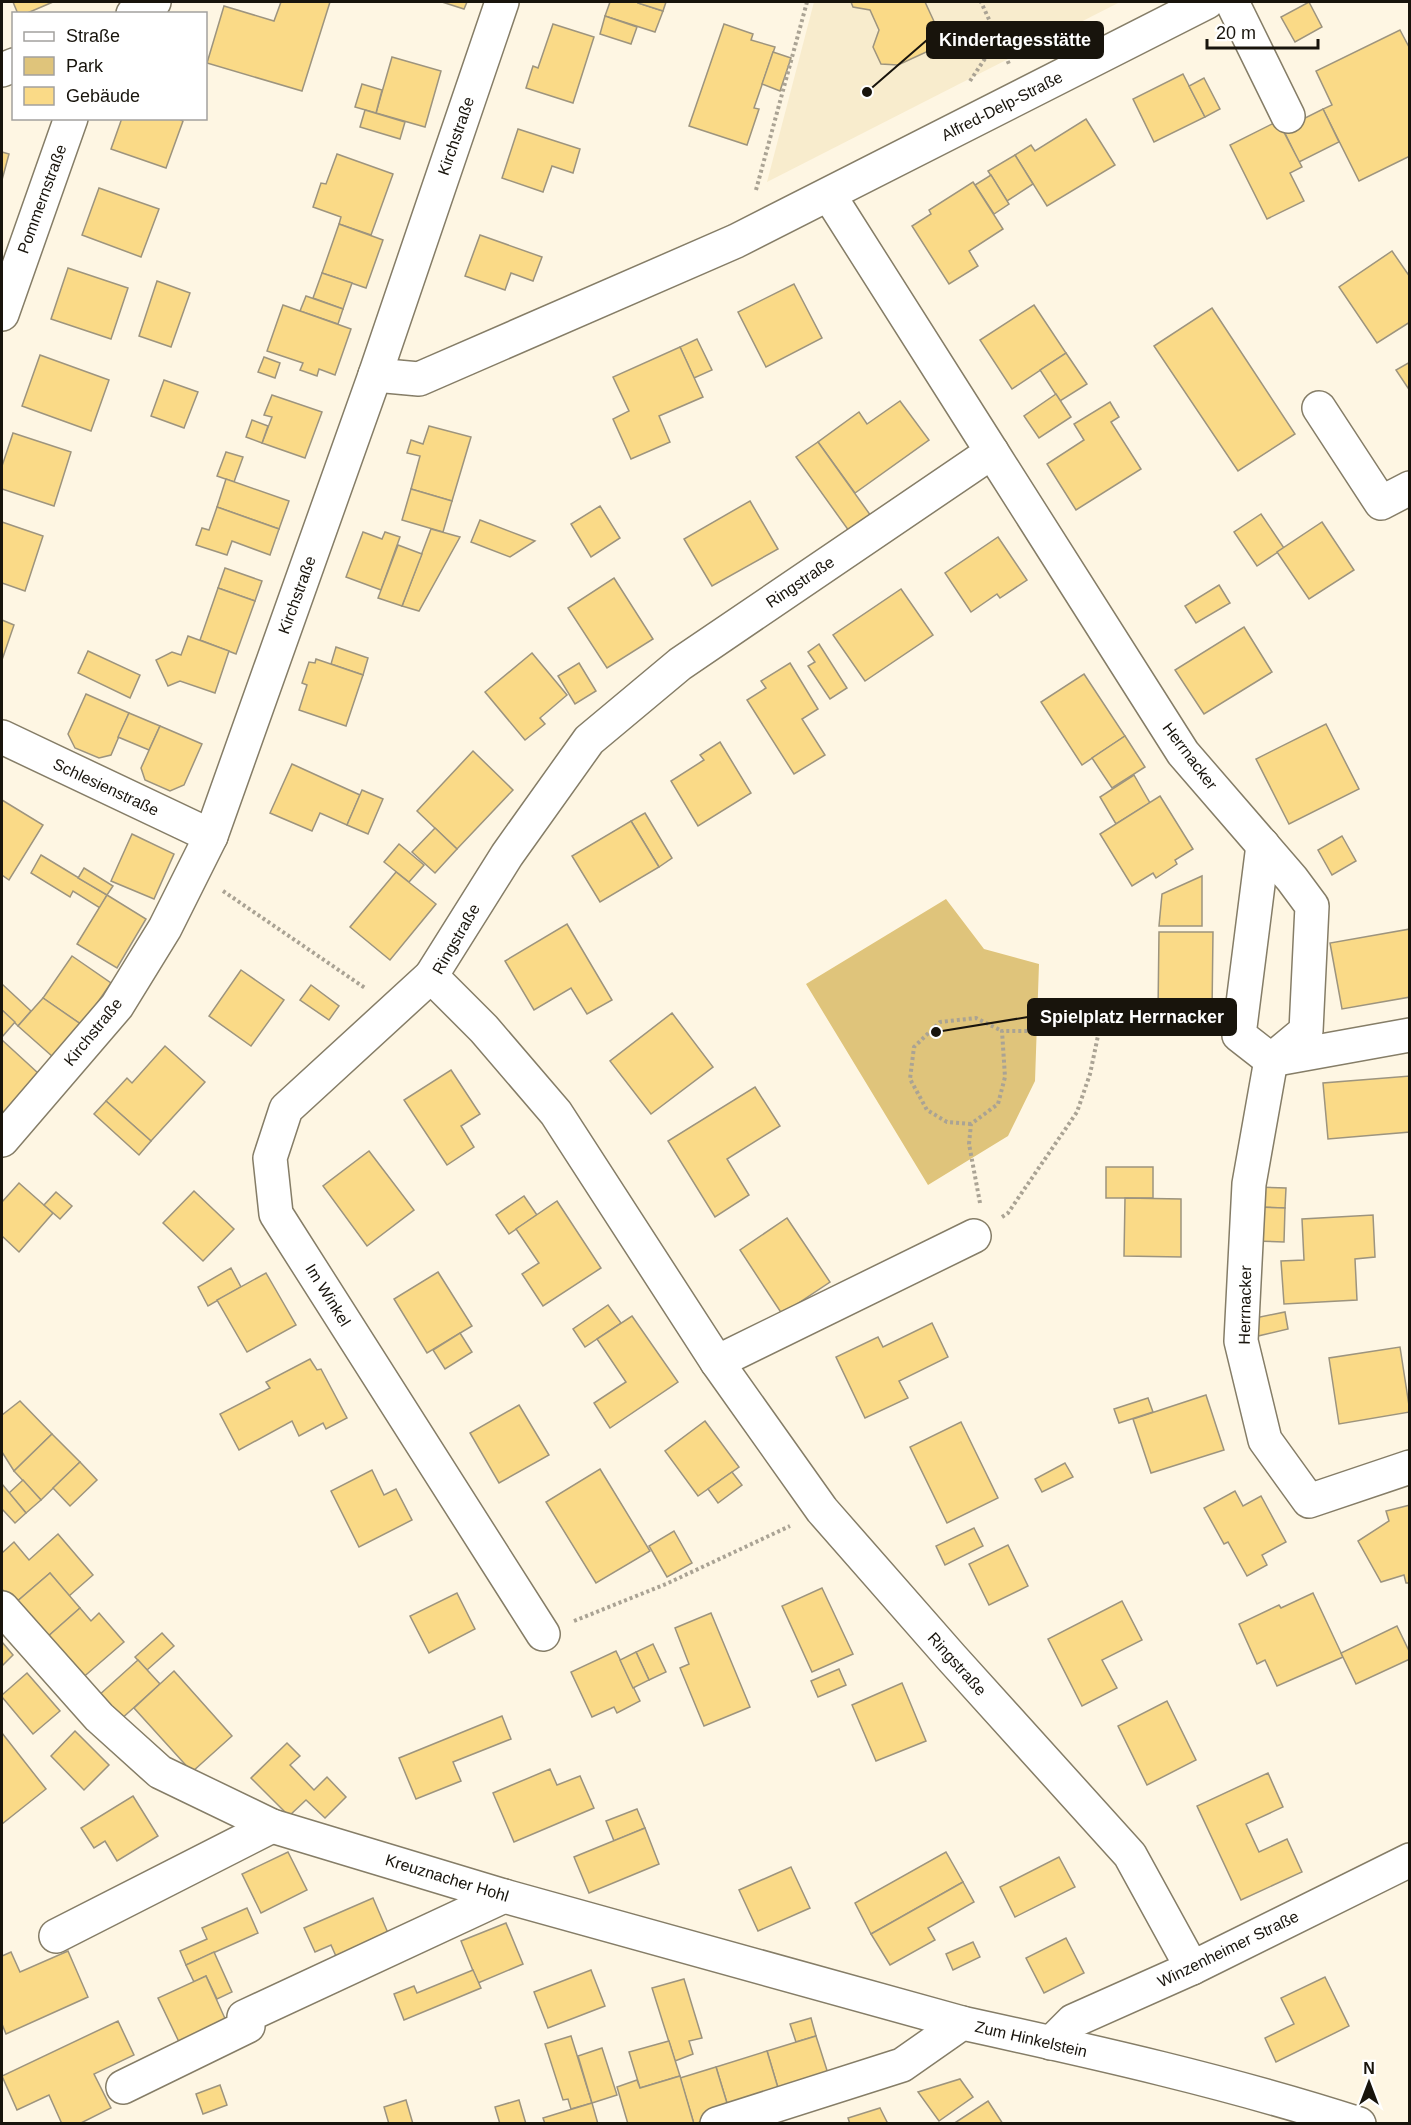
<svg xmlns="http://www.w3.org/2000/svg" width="1411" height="2125" viewBox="0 0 1411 2125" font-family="Arial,sans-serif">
<rect width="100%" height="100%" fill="#fef6e3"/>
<!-- built -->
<path fill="#f8eccd" d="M814,2H1120L767,182Z"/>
<!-- green -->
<path fill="#dfc47b" d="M946,899L984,949L1039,964L1035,1081L1008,1136L928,1185L806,984Z"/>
<!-- building -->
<g fill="#fada87" stroke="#9d947e" stroke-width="1.5">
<path d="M13,2H53L25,14H18Z"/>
<path d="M281,2H330L302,91L207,63L224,6L274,21Z"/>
<path d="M442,2H467L464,9Z"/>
<path d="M610,2H638V3L663,11L655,32L605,16Z"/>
<path d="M638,2H666L663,11L638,3Z"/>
<path d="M851,2H925L938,30L935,48L898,65L881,64L873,47L879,30L870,10L853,7Z"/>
<path d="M1309,2L1322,27L1295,42L1281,17Z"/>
<path d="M605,16L637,27L631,44L600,34Z"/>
<path d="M553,24L594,37L573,103L526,88L533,66L538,68Z"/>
<path d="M724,24L753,34L751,40L775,47L754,108L759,109L747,145L689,126Z"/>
<path d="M1400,30L1410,49V156L1359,181L1323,109L1332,105L1316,71Z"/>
<path d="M773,52L791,58L780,91L762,84Z"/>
<path d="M392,57L441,71L425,127L376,113Z"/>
<path d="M1183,74L1205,117L1154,142L1133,99Z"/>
<path d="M1204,78L1220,109L1205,117L1189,86Z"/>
<path d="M362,84L382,90L376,113L355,107Z"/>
<path d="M1323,109L1339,142L1299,162L1283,129Z"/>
<path d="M365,110L405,122L400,139L360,127Z"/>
<path d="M122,118H177L183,121L166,168L111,149Z"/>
<path d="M1086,119L1115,165L1047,206L1015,155L1031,145L1035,151Z"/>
<path d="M1278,121L1302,167L1290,173L1304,201L1267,219L1230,145Z"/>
<path d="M518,129L580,149L573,173L552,166L543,192L502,178Z"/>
<path d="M2,152L9,154L2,180Z"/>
<path d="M337,154L393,174L371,235L339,224L341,217L313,207L321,183L326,184Z"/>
<path d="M1015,155L1033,184L1007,201L988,171Z"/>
<path d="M991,175L1009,204L994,214L975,185Z"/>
<path d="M973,182L1003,229L969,251L978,266L949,284L912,226L931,214L929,210Z"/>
<path d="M99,188L159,209L141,257L82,235Z"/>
<path d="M339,224L383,240L366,288L322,273Z"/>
<path d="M480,235L542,257L533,281L511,273L505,290L465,276Z"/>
<path d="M1392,251L1410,277V322L1377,343L1339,287Z"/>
<path d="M68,268L128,288L111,339L51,319Z"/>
<path d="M322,273L352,283L343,309L313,298Z"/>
<path d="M157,281L190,293L171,347L139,336Z"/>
<path d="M794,284L822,338L766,367L738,312Z"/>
<path d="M306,296L343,309L338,324L300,311Z"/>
<path d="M283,305L351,329L335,375L319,369L317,376L300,370L303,363L267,351Z"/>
<path d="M1034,305L1066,353L1012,389L980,340Z"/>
<path d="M1212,308L1295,434L1238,471L1154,346Z"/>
<path d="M697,339L712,370L694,378L680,347Z"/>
<path d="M680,347L703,397L659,416L670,442L631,459L613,419L629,411L613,377Z"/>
<path d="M1066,353L1087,384L1060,401L1040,370Z"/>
<path d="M40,355L109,380L91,431L22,406Z"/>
<path d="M264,357L280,363L275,378L258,372Z"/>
<path d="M1410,362V391L1396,370Z"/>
<path d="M164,380L198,392L184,428L151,416Z"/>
<path d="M1056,394L1071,417L1039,438L1024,416Z"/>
<path d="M272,395L322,412L305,458L262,443L272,417L264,415Z"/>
<path d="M900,401L929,440L855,493L818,442L859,412L867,424Z"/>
<path d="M1110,402L1119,417L1111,422L1141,469L1076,510L1047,464L1084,440L1074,424Z"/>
<path d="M252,420L268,426L262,443L246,437Z"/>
<path d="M429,426L471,437L452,501L411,489L420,456L407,453L411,440L423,444Z"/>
<path d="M13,433L71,452L54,506L2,489V466Z"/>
<path d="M818,442L871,516L849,531L796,457Z"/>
<path d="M226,452L243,457L234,482L217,476Z"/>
<path d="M226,479L289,501L279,529L217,507Z"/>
<path d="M411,489L452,501L443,532L402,520Z"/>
<path d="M750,501L778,549L712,586L684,539Z"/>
<path d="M600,506L620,538L591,557L571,524Z"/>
<path d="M217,507L279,529L270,555L232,541L227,555L196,545L202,528L209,530Z"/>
<path d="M1261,514L1284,548L1257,566L1234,532Z"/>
<path d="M480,520L535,541L510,557L471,542Z"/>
<path d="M2,522L43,536L25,591L2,583Z"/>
<path d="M1322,522L1354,570L1309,599L1277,552Z"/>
<path d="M431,529L460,537L419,611L402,606Z"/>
<path d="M363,532L382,539L385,532L400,537L381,590L346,577Z"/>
<path d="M998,537L1027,580L1000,598L997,594L971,612L945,573Z"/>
<path d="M398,545L422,554L402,606L378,598Z"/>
<path d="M225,568L262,581L255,601L218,588Z"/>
<path d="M614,578L653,639L607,668L568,608Z"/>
<path d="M1219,585L1230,603L1196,623L1185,606Z"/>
<path d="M218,588L255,601L236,654L200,640Z"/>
<path d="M901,589L933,635L865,681L833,635Z"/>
<path d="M2,620L14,625L2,660Z"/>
<path d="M1244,627L1272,672L1204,714L1175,670Z"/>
<path d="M188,636L229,651L215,693L180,681L168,686L156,660L172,652L181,655Z"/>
<path d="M819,644L847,688L830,699L808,666L815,662L808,652Z"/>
<path d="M336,647L368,658L363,675L331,664Z"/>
<path d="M88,651L140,675L130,698L78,673Z"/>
<path d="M532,653L567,695L540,718L545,724L525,740L485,692Z"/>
<path d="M316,659L363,675L346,726L299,710L307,685L302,683L309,662L315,663Z"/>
<path d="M579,663L596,691L575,704L558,676Z"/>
<path d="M790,663L818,709L802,719L825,755L794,774L747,700L766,688L761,681Z"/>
<path d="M1084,674L1125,736L1082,765L1041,702Z"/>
<path d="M86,694L129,713L111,755L99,758L75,748L68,734Z"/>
<path d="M129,713L160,726L149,750L118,737Z"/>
<path d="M1326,724L1359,789L1289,824L1256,759Z"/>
<path d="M160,726L202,744L184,785L170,791L145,780L141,768Z"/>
<path d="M1125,736L1145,767L1112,788L1092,758Z"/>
<path d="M720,742L751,793L698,826L671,781L704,760L700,755Z"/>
<path d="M473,751L513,790L457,849L417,811Z"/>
<path d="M292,764L360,795L347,825L320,813L312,831L270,813Z"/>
<path d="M1134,775L1150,803L1116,824L1100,797Z"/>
<path d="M362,790L383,799L368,834L347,825Z"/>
<path d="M1160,796L1193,849L1175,860L1177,864L1156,878L1153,873L1132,886L1100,834Z"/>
<path d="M2,800L43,825L9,880L2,875Z"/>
<path d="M645,813L672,858L659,867L631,821Z"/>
<path d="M631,821L659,867L600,902L572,856Z"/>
<path d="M435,828L457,849L435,873L412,852Z"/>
<path d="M132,834L174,854L154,899L111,881Z"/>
<path d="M1342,836L1356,861L1332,875L1318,850Z"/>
<path d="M399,844L424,865L409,882L384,862Z"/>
<path d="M41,855L107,895L100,908L73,891L70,897L31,873Z"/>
<path d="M84,868L113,886L107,895L78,878Z"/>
<path d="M396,872L436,904L390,960L350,927Z"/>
<path d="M1202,876V926H1159L1162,894Z"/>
<path d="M107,895L146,919L117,968L77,944Z"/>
<path d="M567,924L612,1000L587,1014L571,988L534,1010L505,961Z"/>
<path d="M1410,929V997L1342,1009L1330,943Z"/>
<path d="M1159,932H1213L1212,1013L1158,1012Z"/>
<path d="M72,956L111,983L82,1025L43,998Z"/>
<path d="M241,970L284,1000L251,1046L209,1016Z"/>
<path d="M2,984L31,1011L18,1026L2,1010Z"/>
<path d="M311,985L339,1006L329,1020L300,1000Z"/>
<path d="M43,998L82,1025L53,1057L18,1026Z"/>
<path d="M2,1010L15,1022L2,1037Z"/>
<path d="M672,1013L713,1067L651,1114L610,1061Z"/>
<path d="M2,1040L38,1073L2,1114Z"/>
<path d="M165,1046L205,1082L151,1141L106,1101L127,1078L132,1083Z"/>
<path d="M451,1070L480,1114L461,1126L474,1147L447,1165L404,1100Z"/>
<path d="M1410,1076V1132L1328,1139L1323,1083Z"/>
<path d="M755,1087L780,1126L727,1159L749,1195L715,1217L668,1141Z"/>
<path d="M106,1101L151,1141L139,1155L94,1114Z"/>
<path d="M369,1151L414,1210L367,1246L323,1186Z"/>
<rect x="1106" y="1167" width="47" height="31"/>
<path d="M19,1183L53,1213L19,1252L2,1236V1202Z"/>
<path d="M1255,1187L1286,1188L1285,1208L1255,1207Z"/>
<path d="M194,1191L234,1229L203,1261L163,1223Z"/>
<path d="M56,1192L72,1206L60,1219L44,1205Z"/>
<path d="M524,1196L537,1215L509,1234L496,1215Z"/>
<path d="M1125,1198L1181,1199V1257L1124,1256Z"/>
<path d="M557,1201L601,1268L543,1306L522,1274L539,1263L516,1229Z"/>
<path d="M1255,1207L1285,1208L1284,1242L1254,1241Z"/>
<path d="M1373,1215L1375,1257L1355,1259L1357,1300L1284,1304L1281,1261L1304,1260L1302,1219Z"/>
<path d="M787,1218L830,1282L782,1314L740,1250Z"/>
<path d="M231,1268L241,1287L208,1306L198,1287Z"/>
<path d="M438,1272L472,1326L427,1353L394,1299Z"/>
<path d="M266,1273L296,1325L247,1352L217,1300Z"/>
<path d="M608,1305L621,1323L585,1347L573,1329Z"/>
<path d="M1285,1312L1288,1329L1258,1336L1255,1318Z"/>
<path d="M632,1316L678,1382L610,1428L594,1403L626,1382L597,1339Z"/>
<path d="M932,1323L948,1357L899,1381L908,1398L865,1418L836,1357L878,1337L883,1347Z"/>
<path d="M460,1333L472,1352L445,1369L433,1350Z"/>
<path d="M1400,1347L1410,1412L1339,1424L1329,1358Z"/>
<path d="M310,1359L317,1370L321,1369L347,1418L326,1429L323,1423L299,1436L292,1421L239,1450L220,1414L270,1388L266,1382Z"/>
<path d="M1206,1395L1224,1450L1151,1473L1133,1419Z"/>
<path d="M1148,1398L1153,1412L1119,1423L1114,1409Z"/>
<path d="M20,1401L52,1434L14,1471L2,1452V1415Z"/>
<path d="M519,1405L549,1455L499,1483L470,1433Z"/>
<path d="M705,1421L739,1467L698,1496L665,1451Z"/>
<path d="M961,1422L998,1498L947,1523L910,1447Z"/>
<path d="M52,1434L80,1462L41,1500L14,1471Z"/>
<path d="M80,1462L97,1480L70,1506L53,1488Z"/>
<path d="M1065,1463L1073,1477L1042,1492L1035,1479Z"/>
<path d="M600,1469L650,1551L596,1583L546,1502Z"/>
<path d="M372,1470L384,1495L396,1489L412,1520L359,1547L331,1491Z"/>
<path d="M732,1472L742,1485L718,1503L708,1489Z"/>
<path d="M23,1480L41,1500L26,1513L9,1493Z"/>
<path d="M2,1484L26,1513L15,1523L2,1509Z"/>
<path d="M1235,1491L1243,1506L1261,1496L1286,1542L1262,1555L1267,1565L1247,1576L1228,1542L1224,1544L1204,1508Z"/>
<path d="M1410,1505V1583H1406L1404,1575L1381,1582L1358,1541L1389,1521L1386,1511Z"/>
<path d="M974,1528L983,1546L945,1565L936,1546Z"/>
<path d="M674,1531L692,1563L667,1577L649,1546Z"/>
<path d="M58,1534L93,1575L69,1596L50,1573L14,1604L2,1589V1553L14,1542L29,1560Z"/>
<path d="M1008,1545L1028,1586L989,1605L969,1564Z"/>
<path d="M50,1573L80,1608L45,1639L14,1604Z"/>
<path d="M822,1588L853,1654L812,1672L782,1606Z"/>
<path d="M457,1593L475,1629L429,1653L410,1616Z"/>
<path d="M1313,1593L1343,1657L1277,1686L1265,1660L1257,1664L1239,1624L1279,1605L1281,1608Z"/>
<path d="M1122,1601L1142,1640L1102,1660L1117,1688L1082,1706L1048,1639Z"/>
<path d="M80,1608L91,1621L99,1613L124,1642L80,1680L45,1639Z"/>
<path d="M711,1613L750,1707L704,1726L680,1668L689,1664L675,1628Z"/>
<path d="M1397,1626L1410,1653V1659L1356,1684L1341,1653Z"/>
<path d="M162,1633L174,1646L147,1670L135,1657Z"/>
<path d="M2,1642L13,1655L2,1666Z"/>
<path d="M653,1644L666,1672L649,1680L636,1652Z"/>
<path d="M616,1651L640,1701L617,1713L614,1707L592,1717L571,1672Z"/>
<path d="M636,1652L649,1680L633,1688L620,1660Z"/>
<path d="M138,1660L160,1684L119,1721L98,1696Z"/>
<path d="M839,1669L846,1685L818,1697L811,1681Z"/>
<path d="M174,1671L232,1736L192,1772L134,1708Z"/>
<path d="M27,1673L60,1711L33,1734L2,1697V1695Z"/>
<path d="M902,1683L926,1741L876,1761L852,1705Z"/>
<path d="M1167,1701L1196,1760L1147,1785L1118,1726Z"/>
<path d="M502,1716L511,1739L453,1762L461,1781L416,1799L399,1758Z"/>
<path d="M75,1731L109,1765L84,1790L51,1756Z"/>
<path d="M2,1733L46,1789L2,1824Z"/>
<path d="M287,1743L300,1756L290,1765L314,1790L327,1777L346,1797L325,1818L306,1800L289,1816L251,1778Z"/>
<path d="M550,1769L557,1785L580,1776L594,1808L514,1842L493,1793Z"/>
<path d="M1268,1773L1283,1807L1246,1824L1259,1852L1287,1839L1302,1872L1241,1900L1197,1806Z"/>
<path d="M133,1796L158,1836L117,1861L105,1841L94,1848L81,1828Z"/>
<path d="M637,1809L645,1828L614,1841L606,1821Z"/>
<path d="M645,1828L659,1864L589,1893L574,1857Z"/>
<path d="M288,1852L307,1890L261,1913L242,1874Z"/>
<path d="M946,1852L963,1882L871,1934L855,1903Z"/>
<path d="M1059,1857L1075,1887L1015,1917L1000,1887Z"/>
<path d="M791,1867L810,1908L758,1931L739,1890Z"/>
<path d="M963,1882L974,1902L928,1928L935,1940L890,1965L871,1934Z"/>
<path d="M373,1898L391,1940L339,1963L331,1945L315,1952L304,1928Z"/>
<path d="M247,1908L258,1933L186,1965L180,1951L207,1939L202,1928Z"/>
<path d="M506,1923L523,1964L478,1983L461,1941Z"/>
<path d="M1066,1938L1084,1973L1044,1993L1026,1958Z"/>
<path d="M973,1942L980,1957L953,1970L946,1954Z"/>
<path d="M68,1951L88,1997L6,2034L2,2024V1956L11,1952L20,1972Z"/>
<path d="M214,1952L232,1992L217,1999L206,1976L194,1982L186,1965Z"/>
<path d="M473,1970L481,1988L404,2020L394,1994L414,1986L417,1993Z"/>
<path d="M591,1970L605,2006L548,2028L534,1992Z"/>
<path d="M206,1976L227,2023L180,2044L158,1998Z"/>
<path d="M1325,1977L1349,2026L1276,2062L1265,2038L1294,2024L1281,1998Z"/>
<path d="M684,1979L702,2038L689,2041L693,2054L675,2061L652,1988Z"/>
<path d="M811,2018L816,2036L796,2042L790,2024Z"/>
<path d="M118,2021L134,2055L94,2074L111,2108L79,2124H62L49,2095L17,2110L2,2076Z"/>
<path d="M571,2036L592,2103L571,2109L568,2099L563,2100L545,2044Z"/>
<path d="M816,2036L831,2083L781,2098L767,2051Z"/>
<path d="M669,2041L680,2076L640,2088L629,2052Z"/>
<path d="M602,2048L617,2095L592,2103L578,2056Z"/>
<path d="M767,2051L781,2098L730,2113L716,2067Z"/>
<path d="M716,2067L730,2113L694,2124L680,2078Z"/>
<path d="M680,2076L694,2124H628L617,2087L637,2080L640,2088Z"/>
<path d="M960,2079L973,2097L939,2121L918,2092Z"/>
<path d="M220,2085L227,2105L203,2114L196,2094Z"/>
<path d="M406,2100L413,2124H389L384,2107Z"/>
<path d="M519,2100L526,2124H500L495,2107Z"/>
<path d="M988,2101L1003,2124H953Z"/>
<path d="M592,2103L598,2124H545L543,2118Z"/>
<path d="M880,2108L888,2124H850L848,2118Z"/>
</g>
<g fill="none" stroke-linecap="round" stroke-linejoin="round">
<!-- minor casing -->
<g stroke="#857d67" stroke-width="36">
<g id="minor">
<path d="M1232,2L1288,116"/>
<path d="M133,14L154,2"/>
<path d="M2,70L14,65"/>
<path d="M829,195L992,452L680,664L589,740L507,855L431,976L484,1029L556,1113L717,1362L822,1510L951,1657L1130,1855L1192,1968"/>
<path d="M2,314L71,118"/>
<path d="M375,375L419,379L736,241L1207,2"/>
<path d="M1319,408L1381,503L1410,488"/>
<path d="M992,452L1183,753L1292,879L1312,906L1306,1031L1271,1060L1249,1184L1241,1341L1265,1440L1309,1501L1410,1467"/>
<path d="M2,737L211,836"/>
<path d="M1263,845L1239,1035L1271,1060L1410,1035"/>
<path d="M431,976L286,1109L270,1158L276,1214L543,1634"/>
<path d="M2,1140L117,1006L165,928L211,836L375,375L502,2"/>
<path d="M717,1362L974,1236"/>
<path d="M2,1608L99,1717L160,1772L272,1826L504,1896L962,2023"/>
<path d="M56,1936L272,1826"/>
<path d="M1051,2043L1073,2021L1192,1968L1410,1860"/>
<path d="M123,2087L248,2026L244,2017L504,1896"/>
<path d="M717,2124L902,2065L962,2023C1095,2052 1229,2082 1359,2124"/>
</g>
</g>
<!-- path -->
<g stroke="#aaa394" stroke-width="4" stroke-dasharray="3 3" stroke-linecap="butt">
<path d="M998,39L1009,64"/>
<path d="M970,81L998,39L981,2"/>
<path d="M756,190L807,2"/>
<path d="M223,891L365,988"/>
<path d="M971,1124L947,1122L927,1110L910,1079L914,1047L940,1022L976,1018L1002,1031"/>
<path d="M980,1203L969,1144L971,1124L998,1104L1005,1077L1002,1031H1099"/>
<path d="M1002,1217L1008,1213L1077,1112L1090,1074L1099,1031L1205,1034"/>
<path d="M574,1621L666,1584L790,1526"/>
</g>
<!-- minor -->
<use href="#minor" stroke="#fff" stroke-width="33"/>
</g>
<g text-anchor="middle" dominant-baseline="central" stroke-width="4.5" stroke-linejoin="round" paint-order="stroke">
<!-- street labels -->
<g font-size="16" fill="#18140c" stroke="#fff">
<text transform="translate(1002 106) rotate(-27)">Alfred-Delp-Straße</text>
<text transform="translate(456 136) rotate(-71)">Kirchstraße</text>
<text transform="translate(42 199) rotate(-70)">Pommernstraße</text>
<text transform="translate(800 582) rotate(-34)">Ringstraße</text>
<text transform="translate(297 595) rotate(-70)">Kirchstraße</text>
<text transform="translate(1190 756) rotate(53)">Herrnacker</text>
<text transform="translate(106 787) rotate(25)">Schlesienstraße</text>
<text transform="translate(456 939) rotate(-60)">Ringstraße</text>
<text transform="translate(93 1032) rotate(-51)">Kirchstraße</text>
<text transform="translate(328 1295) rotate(58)">Im Winkel</text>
<text transform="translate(1245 1305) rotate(-89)">Herrnacker</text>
<text transform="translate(957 1664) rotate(48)">Ringstraße</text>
<text transform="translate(447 1878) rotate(17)">Kreuznacher Hohl</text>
<text transform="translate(1228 1949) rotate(-26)">Winzenheimer Straße</text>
<text transform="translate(1031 2039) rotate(13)">Zum Hinkelstein</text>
</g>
</g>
<!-- callouts -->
<path fill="none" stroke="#18140c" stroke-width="2" d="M867 92L927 40M936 1032L1028 1017"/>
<g fill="#18140c" stroke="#fff" stroke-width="2">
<circle cx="867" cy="92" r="6"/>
<circle cx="936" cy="1032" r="6"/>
</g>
<g fill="#18140c" stroke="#18140c" stroke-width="2">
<rect x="927" y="22" width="176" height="36" rx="6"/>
<rect x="1028" y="999" width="208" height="36" rx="6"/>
</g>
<g font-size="18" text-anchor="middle" font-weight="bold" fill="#fff">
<text x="1015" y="46">Kindertagesstätte</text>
<text x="1132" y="1023">Spielplatz Herrnacker</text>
</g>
<!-- border -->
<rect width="1411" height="2125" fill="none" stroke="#18140c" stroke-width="6"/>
<!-- legend -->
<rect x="12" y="12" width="195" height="108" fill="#ffffff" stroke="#a3a19e" stroke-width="1.5"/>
<rect x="24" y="32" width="30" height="9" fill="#ffffff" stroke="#a3a19e" stroke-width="1.5"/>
<text x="66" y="42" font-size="18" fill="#18140c">Straße</text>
<rect x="24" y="57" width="30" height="18" fill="#dfc47b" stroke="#a3a19e" stroke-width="1.5"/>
<text x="66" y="72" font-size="18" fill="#18140c">Park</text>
<rect x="24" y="87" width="30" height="18" fill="#fada87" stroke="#a3a19e" stroke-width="1.5"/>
<text x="66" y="102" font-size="18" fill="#18140c">Gebäude</text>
<!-- north arrow -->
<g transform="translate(1369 2083)" stroke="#ffffff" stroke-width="4.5" paint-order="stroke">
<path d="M0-4.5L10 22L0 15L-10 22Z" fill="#18140c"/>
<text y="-9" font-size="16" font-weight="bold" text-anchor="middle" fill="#18140c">N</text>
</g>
<!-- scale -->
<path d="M1207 39v9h111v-9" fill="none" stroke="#18140c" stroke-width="3"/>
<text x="1216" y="39" font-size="18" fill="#18140c" stroke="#ffffff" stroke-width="4.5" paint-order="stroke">20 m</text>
</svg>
